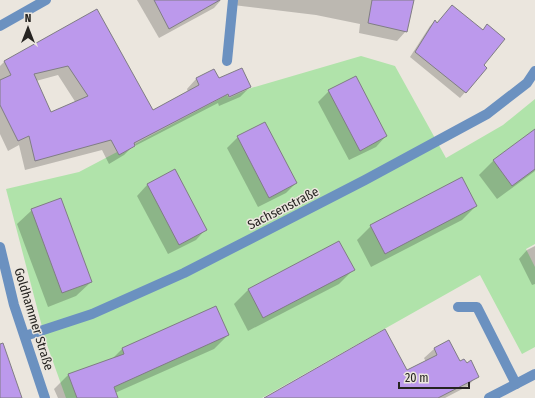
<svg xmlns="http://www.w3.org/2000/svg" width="535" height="398" viewBox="0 0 535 398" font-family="'Fira Sans Condensed',sans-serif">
<rect width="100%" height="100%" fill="#ebe6de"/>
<!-- green -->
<path fill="#b0e3aa" d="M361,56L395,66L446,158L503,125L535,99V244L526,249L535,267V347L522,354L480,275L262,398H66L46,342L6,189L79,172L117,152L119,155L136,146L135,144L227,95L229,98L251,88Z"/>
<!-- shadow -->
<g fill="#0003" fill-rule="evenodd">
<path d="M137,0H221L214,8L159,38Z"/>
<path d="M233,0H413L406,31L397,41L359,33L360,24L316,15L233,5Z"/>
<path d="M97,10L153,111L188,92L187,89L196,79L214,70L219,79L250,87L240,97L219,106L218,103L131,148L124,155L109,164L102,150L25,170L19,145L8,151L0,134V66L4,62ZM58,75L76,103L51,113L36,81Z"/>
<path d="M435,22L436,24L482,31L487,26L482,65L486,68L460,98L410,57L430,26Z"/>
<path d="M329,91L386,136L376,147L349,160L318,102Z"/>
<path d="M535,130V171L497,199L479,175L493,161Z"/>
<path d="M238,137L296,183L286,193L258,207L227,148Z"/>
<path d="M175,171L206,229L196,240L168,254L137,196L147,185Z"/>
<path d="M476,206L462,220L371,267L357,240L371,226Z"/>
<path d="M32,210L91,282L76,296L48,307L17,224Z"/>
<path d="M339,243L353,270L339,284L248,331L234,304L248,290Z"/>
<path d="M535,246V284L532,285L519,259L527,250Z"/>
<path d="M215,307L228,335L214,349L115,393L117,398H58L54,389L69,374L112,359L122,349Z"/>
<path d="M449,341L460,362L477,376L468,386L445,398H266L407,372L426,362L424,358L434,349Z"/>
</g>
<!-- building -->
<g fill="#bc99ec" stroke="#807d84" fill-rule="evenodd">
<path d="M154,0H220L169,29Z"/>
<path d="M372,0H414L407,32L368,23Z"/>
<path d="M452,5L483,30L487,24L505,39L484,65L487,68L466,93L415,52L435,20L437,23Z"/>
<path d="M97,9L153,110L199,85L196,78L214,69L219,78L242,68L251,87L229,97L228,94L134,143L135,146L119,155L111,140L35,161L29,136L18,141L0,105V80L11,75L4,61ZM68,66L88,96L51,112L34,74Z"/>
<path d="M356,76L387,136L360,151L328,90Z"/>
<path d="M265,122L297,183L269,198L237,136Z"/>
<path d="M535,129V169L512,186L493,160Z"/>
<path d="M175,169L207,230L179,245L147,184Z"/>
<path d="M462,177L477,206L385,254L370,225Z"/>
<path d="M61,198L92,282L62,293L31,209Z"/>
<path d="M339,241L355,270L263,318L248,289Z"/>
<path d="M216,306L229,335L114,387L118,398H77L68,374L124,354L122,348Z"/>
<path d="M385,329L407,370L437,355L434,348L449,340L460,361L464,359L467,363L471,360L479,377L438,398H264Z"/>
<path d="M3,343L22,398H0V344Z"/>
</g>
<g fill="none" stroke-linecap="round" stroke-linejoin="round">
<!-- service -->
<g stroke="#6b91c0" stroke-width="10">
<path d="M227,61L233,0"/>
<path d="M458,307H477L516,384"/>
</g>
<!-- minor -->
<g stroke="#6b91c0" stroke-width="10">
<path d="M0,26L46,0"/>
<path d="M0,247L14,305L45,398"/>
<path d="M25,336L92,314L184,273L365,180L487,114L527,83L535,71"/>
<path d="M489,398L535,374"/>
</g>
</g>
<g text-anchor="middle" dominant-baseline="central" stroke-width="3" stroke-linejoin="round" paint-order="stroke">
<!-- street labels -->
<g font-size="13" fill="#262421" stroke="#ebe6de">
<text transform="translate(283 208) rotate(-27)">Sachsenstraße</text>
<text transform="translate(34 319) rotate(73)">Goldhammer Straße</text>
</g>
</g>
<!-- north arrow -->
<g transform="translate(28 28)" stroke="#ebe6de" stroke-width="3" paint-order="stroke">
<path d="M0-3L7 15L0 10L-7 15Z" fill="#262421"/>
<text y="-6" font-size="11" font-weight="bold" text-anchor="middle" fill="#262421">N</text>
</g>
<!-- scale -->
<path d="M399 382v6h70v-6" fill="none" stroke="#262421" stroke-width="2"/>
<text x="405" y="382" font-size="12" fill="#262421" stroke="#ebe6de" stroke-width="3" paint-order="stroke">20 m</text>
</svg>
